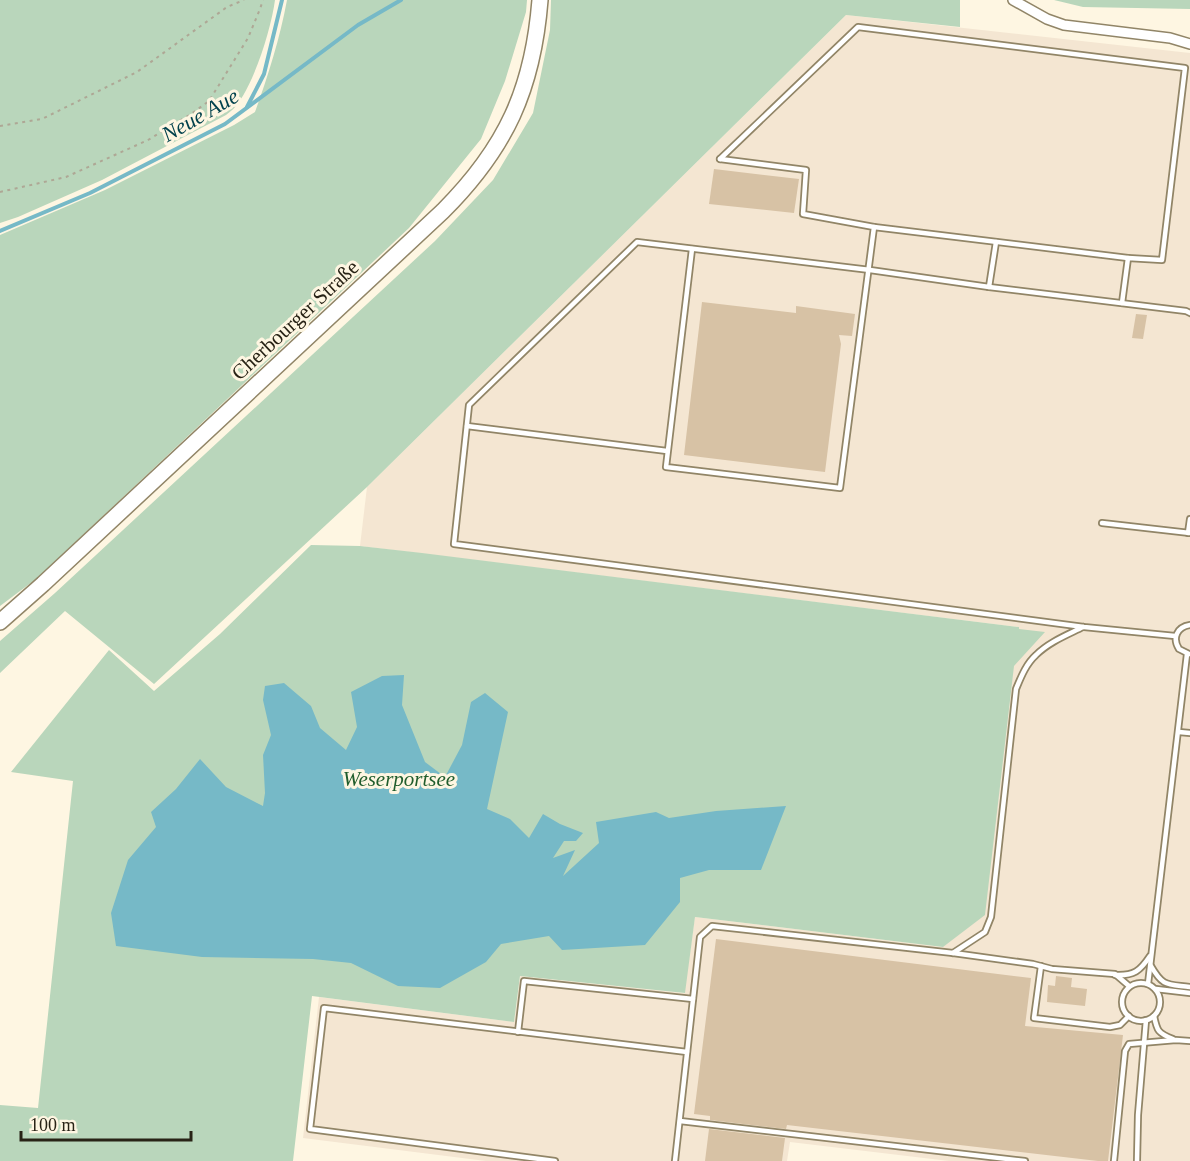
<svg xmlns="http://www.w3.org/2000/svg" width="1190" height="1161" viewBox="0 0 1190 1161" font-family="Georgia,serif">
<rect width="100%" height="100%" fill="#fef6e2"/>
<!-- industrial -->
<path fill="#f4e6d2" d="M846,15L1190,53V1161H949L790,1142L787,1161H486L303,1138L319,997L514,1022L520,976L684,993L695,917L943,947L1019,627L360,546L367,487Z"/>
<!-- green -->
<g fill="#b9d6bb">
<path d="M0,0H275C271,29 256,77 239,102C236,107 231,111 226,115L102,180L18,217L0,223Z"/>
<path d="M287,0H527L526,12L505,81L481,139L409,228L36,579L0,606V235L105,190L234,125L255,112C268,76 280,38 287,0Z"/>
<path d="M551,0H960V27L846,15L367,487L154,684L65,611L0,673V641L55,593L435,241L493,180L533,113L550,30Z"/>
<path d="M1054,0H1190V9L1083,7Z"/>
<path d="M311,545L360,546L422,553L1019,627V629L1045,632L1014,666L985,915L943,947L695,917L685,993L520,976L514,1022L312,996L293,1161H0V1105L38,1108L73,781L11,772L109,650L154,691L220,634Z"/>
</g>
<!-- water -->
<path fill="#76b9c7" d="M404,675L402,705L425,762L445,777L462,745L471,702L485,693L508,712L487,809L510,819L529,838L543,814L560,824L583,833L576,841H564L553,858L575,850L563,876L599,843L596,822L656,812L669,818L716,811L786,806L761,870H709L680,878V902L645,945L562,950L549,936L501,944L486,962L440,988L398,986L351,963L313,959L202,957L116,946L111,913L128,860L156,827L151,812L176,789L200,759L226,787L263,806L265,793L263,755L271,735L263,700L265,686L284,683L311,706L320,728L346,750L357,727L351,692L382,676Z"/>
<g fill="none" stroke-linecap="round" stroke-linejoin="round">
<!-- stream -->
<g stroke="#76b9c7" stroke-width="4">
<path d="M247,107L264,74L282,0"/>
<path d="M0,231L90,193L225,124L358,25L401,0"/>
</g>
</g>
<!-- building -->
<g fill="#d7c2a5">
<path d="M714,169L799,179L794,213L709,204Z"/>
<path d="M702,302L796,313V306L855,314L852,336L839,335L841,344L825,472L684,455Z"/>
<path d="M1136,314L1147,315L1143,339L1132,338Z"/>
<path d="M716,939L1031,978L1025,1026L1123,1035L1108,1161H1098L787,1125L786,1129L710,1120V1116L694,1114Z"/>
<path d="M1056,976L1072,978L1071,987L1087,989L1085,1006L1047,1002L1048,985L1055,986Z"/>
<path d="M709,1129L785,1138L782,1161H705Z"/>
</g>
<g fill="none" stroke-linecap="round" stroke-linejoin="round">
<!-- service casing -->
<g stroke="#918567" stroke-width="8">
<g id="service">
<path d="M720,159L858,27L1185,68L1162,260L1128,258L1122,303"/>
<path d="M874,227L1128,258"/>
<path d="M692,249L666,467L840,488L874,227L803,214L806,170L720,159"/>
<path d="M989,287L996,242"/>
<path d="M467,426L667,451"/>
<path d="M1102,523L1190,533"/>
<path d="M1188,533L1190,519"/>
<path d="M1175,636L1084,627L454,544L469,405L637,242L870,270L989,287L1186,311L1190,313"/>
<path d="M1189,654L1179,649C1172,638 1177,627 1190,625"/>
<path d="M1179,732L1190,733"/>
<path d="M953,953L985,932L991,917L1016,689C1021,677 1026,664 1036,655C1049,642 1067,635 1083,627"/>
<path d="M1041,966L1034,1018L1110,1027L1120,1025L1129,1016"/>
<path d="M1151,966C1163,987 1167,984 1190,987"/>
<path d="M1115,975C1134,976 1140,971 1150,956"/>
<circle cx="1141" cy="1002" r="19"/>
<path d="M1148,984L1187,654"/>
<path d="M1156,989L1190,993"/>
<path d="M1154,1016C1157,1031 1158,1033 1173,1039"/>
<path d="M518,1032L524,981L693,999"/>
<path d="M680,1121L1025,1161"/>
<path d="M555,1161L310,1129L324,1008L687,1052"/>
<path d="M675,1161L700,937L712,926L953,953L1033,964L1052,969L1115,974L1129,986"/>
<path d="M1114,1161L1125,1051L1129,1044L1176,1040L1190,1041"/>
<path d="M1137,1161L1138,1115L1146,1020"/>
</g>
</g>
<!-- minor casing -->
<g stroke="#918567" stroke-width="12">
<path id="minor" d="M1013,0L1047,19L1064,25L1170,38L1190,44"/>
</g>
<!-- primary casing -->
<g stroke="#918567" stroke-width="18">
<path id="primary" d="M0,622L43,584L443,211C506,148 533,89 540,0"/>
</g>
<!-- path -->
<g stroke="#aea795" stroke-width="2" stroke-dasharray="3 4.5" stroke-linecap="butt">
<path d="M0,126L42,119L137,72L227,7L244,0"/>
<path d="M0,192L66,177L148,140L191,114L209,101L248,38L260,9L263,0"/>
</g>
<!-- service -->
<use href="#service" stroke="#fff" stroke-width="4.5"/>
<!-- minor -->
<use href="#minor" stroke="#fff" stroke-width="9"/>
<!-- primary -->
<use href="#primary" stroke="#fff" stroke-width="15"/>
</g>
<g text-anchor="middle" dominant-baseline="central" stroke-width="6" stroke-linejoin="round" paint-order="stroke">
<!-- street labels -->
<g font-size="21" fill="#282316" stroke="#fef6e2">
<text transform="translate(295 320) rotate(-43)">Cherbourger Straße</text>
</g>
<!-- park labels -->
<g font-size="21" font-style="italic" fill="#205d2c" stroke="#fef6e2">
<text x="399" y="779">Weserportsee</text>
</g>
<!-- water labels -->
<g font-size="22" font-style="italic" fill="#02424d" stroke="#fef6e2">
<text transform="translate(200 115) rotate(-30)">Neue Aue</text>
</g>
</g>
<!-- scale -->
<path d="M21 1131v9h170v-9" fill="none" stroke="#282316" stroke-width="3"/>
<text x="30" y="1131" font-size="18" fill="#282316" stroke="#fef6e2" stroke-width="4.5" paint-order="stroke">100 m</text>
</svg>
